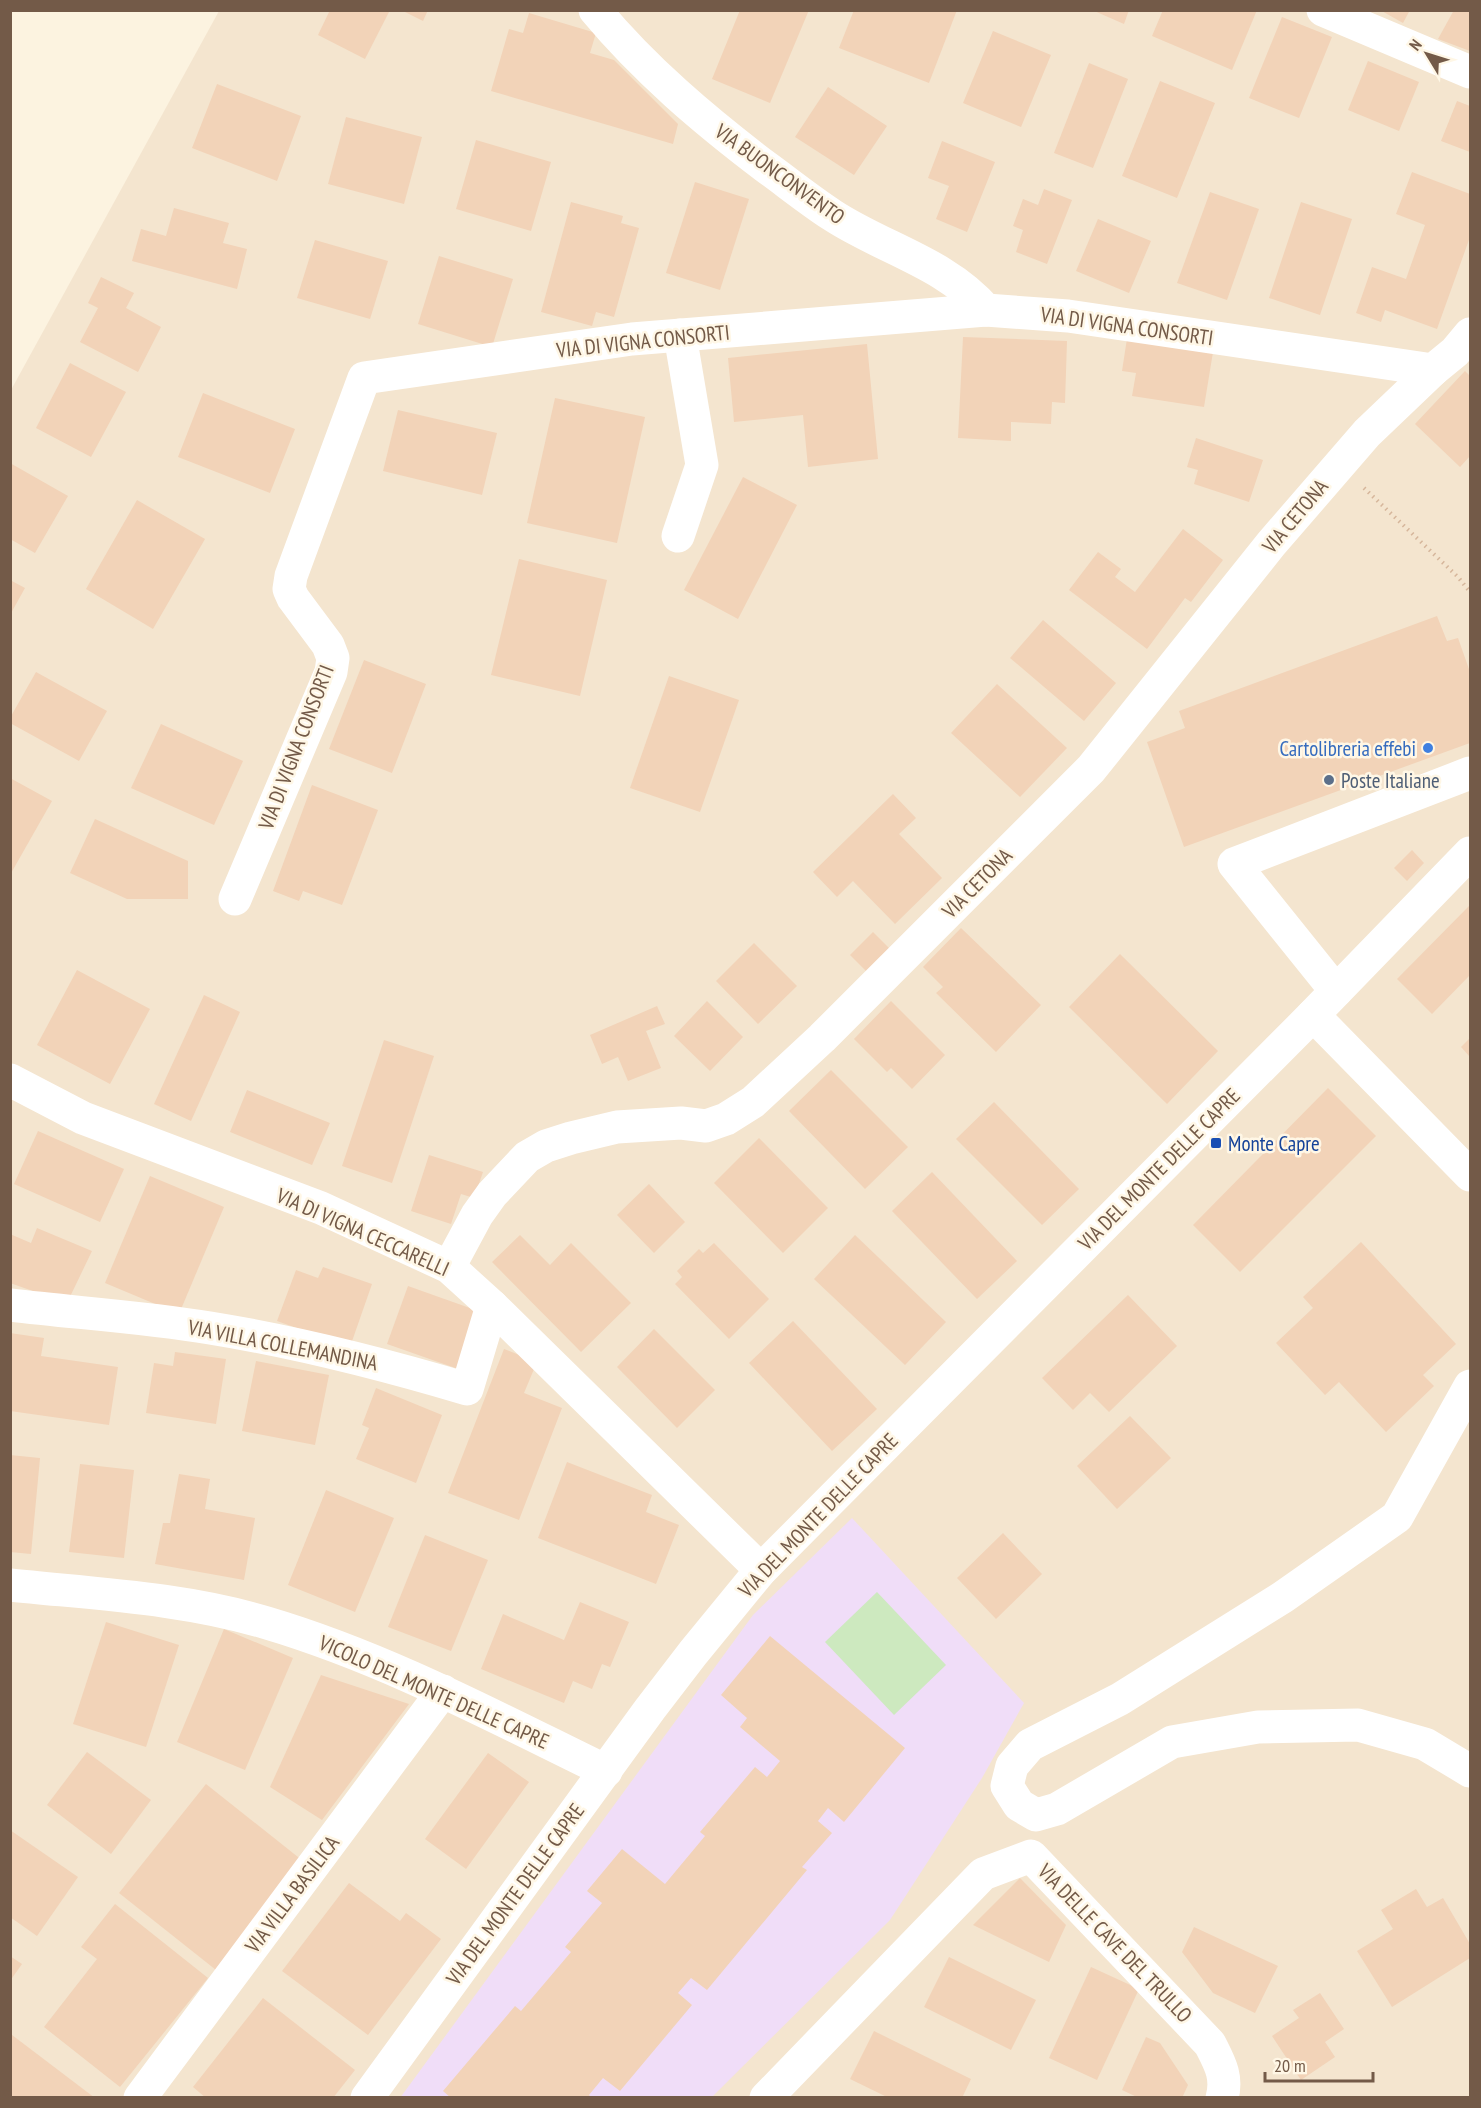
<svg xmlns="http://www.w3.org/2000/svg" width="1481" height="2108" viewBox="0 0 1481 2108" font-family="'PT Sans Narrow',sans-serif">
<rect width="100%" height="100%" fill="#fcf3e0"/>
<!-- residential -->
<path fill="#f4e5cf" d="M219,11H1470V2097L11,2098V390Z"/>
<!-- education -->
<path fill="#f0ddf8" d="M852,1518L1024,1703L982,1778L890,1920L712,2097L400,2098L753,1615Z"/>
<!-- green -->
<path fill="#cde9bf" d="M877,1592L946,1665L894,1715L825,1642Z"/>
<!-- building -->
<g fill="#f2d3b8">
<path d="M330,10H390L365,59L318,35Z"/>
<path d="M401,10H428L423,21Z"/>
<path d="M740,10H809L770,103L712,79Z"/>
<path d="M854,10H957L929,83L839,48Z"/>
<path d="M1092,10H1129L1124,24Z"/>
<path d="M1163,10H1257L1232,70L1152,36Z"/>
<path d="M1380,10H1410L1403,23Z"/>
<path d="M1454,10H1470V51L1438,39Z"/>
<path d="M529,13L596,33L590,53L614,60L678,124L673,144L491,91L509,29L523,33Z"/>
<path d="M1282,17L1332,37L1299,118L1249,98Z"/>
<path d="M993,31L1051,55L1021,127L963,103Z"/>
<path d="M1368,61L1419,82L1399,131L1348,110Z"/>
<path d="M1089,63L1128,79L1093,168L1054,153Z"/>
<path d="M1160,81L1215,103L1177,198L1122,176Z"/>
<path d="M217,84L301,116L277,181L192,148Z"/>
<path d="M828,87L887,126L854,175L795,137Z"/>
<path d="M1457,101L1470,106V152L1441,141Z"/>
<path d="M346,117L422,137L404,204L328,184Z"/>
<path d="M476,140L551,162L531,231L456,209Z"/>
<path d="M942,141L995,162L967,232L936,219L949,186L928,178Z"/>
<path d="M1412,172L1470,194V237L1437,329L1385,310L1381,322L1356,313L1372,267L1406,279L1425,225L1396,214Z"/>
<path d="M695,182L749,199L720,290L666,273Z"/>
<path d="M1044,189L1072,200L1047,264L1016,252L1023,230L1013,226L1023,199L1038,205Z"/>
<path d="M1210,192L1259,209L1227,300L1177,283Z"/>
<path d="M571,202L623,216L621,223L639,228L614,317L596,312L592,326L541,312Z"/>
<path d="M1301,202L1352,219L1320,315L1269,298Z"/>
<path d="M174,208L229,223L223,243L247,249L237,289L132,261L141,229L166,236Z"/>
<path d="M1098,219L1151,241L1129,293L1076,271Z"/>
<path d="M315,240L388,261L370,319L297,298Z"/>
<path d="M439,256L513,279L492,347L418,324Z"/>
<path d="M101,277L134,293L126,308L161,327L138,372L80,342L98,308L88,303Z"/>
<path d="M1128,332L1214,346L1204,407L1132,396L1136,373L1122,371Z"/>
<path d="M963,337L1067,341L1065,403L1052,402L1051,424L1011,422V441L958,438Z"/>
<path d="M867,344L878,459L808,467L803,415L734,422L728,358Z"/>
<path d="M70,363L126,392L91,457L36,428Z"/>
<path d="M1465,371L1470,376V456L1460,467L1415,424Z"/>
<path d="M203,393L295,429L270,493L178,457Z"/>
<path d="M555,398L645,417L617,543L527,523Z"/>
<path d="M398,410L497,433L482,495L383,471Z"/>
<path d="M1196,438L1263,460L1249,502L1194,484L1198,470L1187,467Z"/>
<path d="M10,463L68,496L35,553L10,539Z"/>
<path d="M743,477L797,505L738,619L684,590Z"/>
<path d="M137,500L205,539L153,629L86,589Z"/>
<path d="M1183,529L1223,560L1191,602L1185,598L1147,649L1069,590L1098,552L1121,569L1115,577L1135,592Z"/>
<path d="M519,559L607,580L580,696L491,675Z"/>
<path d="M10,580L25,588L10,615Z"/>
<path d="M1437,616L1447,641L1458,638L1470,672V743L1184,847L1147,742L1185,728L1179,711Z"/>
<path d="M1043,620L1116,683L1084,721L1010,658Z"/>
<path d="M364,660L426,684L392,773L329,749Z"/>
<path d="M36,672L107,711L79,761L10,723V718Z"/>
<path d="M669,676L739,700L700,812L630,788Z"/>
<path d="M997,684L1067,748L1020,797L951,733Z"/>
<path d="M161,724L243,761L214,825L131,788Z"/>
<path d="M10,778L52,801L10,875Z"/>
<path d="M312,785L378,810L342,905L303,891L299,901L273,891Z"/>
<path d="M893,794L916,818L899,834L942,878L895,924L853,881L837,897L813,872Z"/>
<path d="M95,819L188,861V899H127L70,873Z"/>
<path d="M1412,850L1424,863L1407,881L1394,868Z"/>
<path d="M1470,905V975L1432,1014L1397,979Z"/>
<path d="M961,928L1041,1005L996,1052L936,993L943,987L923,967Z"/>
<path d="M873,932L890,949L867,972L850,955Z"/>
<path d="M754,943L797,986L758,1024L716,981Z"/>
<path d="M1120,954L1218,1051L1167,1104L1069,1007Z"/>
<path d="M77,970L150,1009L110,1084L37,1045Z"/>
<path d="M204,995L240,1012L191,1121L154,1104Z"/>
<path d="M707,1001L743,1037L710,1071L674,1036Z"/>
<path d="M891,1001L945,1055L912,1089L891,1068L887,1072L854,1039Z"/>
<path d="M657,1006L665,1024L646,1031L661,1068L628,1081L618,1057L602,1064L590,1035Z"/>
<path d="M1470,1038V1057L1461,1047Z"/>
<path d="M384,1040L434,1056L392,1183L342,1166Z"/>
<path d="M831,1070L908,1147L865,1189L789,1111Z"/>
<path d="M1328,1088L1376,1136L1240,1272L1193,1225Z"/>
<path d="M247,1090L330,1123L312,1165L230,1132Z"/>
<path d="M994,1102L1079,1189L1042,1225L956,1139Z"/>
<path d="M38,1131L124,1169L100,1222L14,1184Z"/>
<path d="M759,1138L828,1208L783,1253L714,1183Z"/>
<path d="M429,1155L483,1172L474,1198L461,1194L451,1224L411,1211Z"/>
<path d="M932,1172L1017,1261L977,1299L892,1211Z"/>
<path d="M150,1176L224,1207L179,1314L105,1283Z"/>
<path d="M649,1184L685,1222L654,1253L617,1215Z"/>
<path d="M37,1228L92,1251L67,1303L10,1283V1234L31,1243Z"/>
<path d="M520,1235L550,1265L571,1243L631,1303L581,1352L492,1262Z"/>
<path d="M855,1235L946,1322L905,1365L814,1279Z"/>
<path d="M1361,1242L1456,1344L1423,1375L1434,1386L1386,1432L1339,1382L1325,1395L1276,1343L1313,1308L1303,1297Z"/>
<path d="M714,1243L769,1299L729,1339L675,1284L682,1277L677,1271L699,1249L703,1253Z"/>
<path d="M323,1267L372,1284L350,1347L277,1321L296,1270L318,1278Z"/>
<path d="M408,1286L481,1312L461,1370L387,1344Z"/>
<path d="M1128,1295L1177,1346L1109,1412L1090,1393L1073,1410L1042,1378Z"/>
<path d="M793,1321L877,1409L832,1451L749,1363Z"/>
<path d="M654,1329L715,1390L677,1428L617,1367Z"/>
<path d="M10,1333L44,1338L41,1356L118,1367L109,1425L10,1411Z"/>
<path d="M504,1349L537,1362L524,1393L562,1408L519,1520L448,1493Z"/>
<path d="M175,1352L226,1359L216,1424L146,1413L154,1363L173,1366Z"/>
<path d="M256,1361L329,1375L315,1445L242,1431Z"/>
<path d="M376,1388L442,1415L416,1483L356,1459L369,1428L362,1425Z"/>
<path d="M1130,1416L1171,1458L1117,1509L1077,1466Z"/>
<path d="M10,1455L40,1458L31,1554L10,1552Z"/>
<path d="M567,1462L652,1495L646,1512L679,1525L656,1584L538,1538Z"/>
<path d="M80,1464L134,1470L124,1558L69,1552Z"/>
<path d="M179,1474L210,1479L205,1509L255,1518L244,1580L155,1564L163,1523H170Z"/>
<path d="M326,1490L394,1518L355,1612L288,1585Z"/>
<path d="M1003,1533L1042,1574L996,1619L957,1578Z"/>
<path d="M425,1535L488,1560L451,1651L388,1627Z"/>
<path d="M580,1602L629,1622L610,1667L602,1664L592,1689L573,1681L564,1703L481,1669L503,1614L564,1640Z"/>
<path d="M106,1622L179,1645L146,1747L73,1724Z"/>
<path d="M224,1629L293,1658L245,1770L177,1742Z"/>
<path d="M770,1636L905,1748L844,1822L828,1808L818,1821L832,1833L802,1867L807,1870L707,1990L691,1978L678,1993L692,2005L620,2091L603,2078L589,2095L592,2098H451L443,2091L515,2006L521,2011L571,1952L565,1947L602,1903L587,1891L622,1849L665,1884L705,1836L700,1832L755,1767L767,1777L780,1761L740,1727L747,1718L721,1695Z"/>
<path d="M321,1675L409,1704L322,1820L270,1787Z"/>
<path d="M87,1752L151,1800L111,1854L47,1805Z"/>
<path d="M488,1753L529,1782L466,1869L425,1839Z"/>
<path d="M206,1784L303,1861L216,1970L119,1893Z"/>
<path d="M10,1830L78,1877L37,1936L10,1917Z"/>
<path d="M1020,1878L1066,1925L1049,1962L973,1925Z"/>
<path d="M349,1883L400,1921L406,1913L441,1939L368,2035L282,1971Z"/>
<path d="M1416,1889L1427,1907L1443,1898L1470,1944V1958L1392,2007L1357,1951L1393,1929L1381,1910Z"/>
<path d="M115,1904L208,1978L120,2087L44,2027L97,1959L81,1947Z"/>
<path d="M1194,1927L1278,1966L1255,2013L1213,1993L1182,1952Z"/>
<path d="M10,1956L22,1964L10,1981Z"/>
<path d="M949,1957L1036,2000L1011,2050L924,2007Z"/>
<path d="M1091,1967L1139,1989L1097,2080L1049,2058Z"/>
<path d="M1320,1993L1344,2029L1325,2042L1335,2057L1301,2080L1272,2036L1299,2018L1293,2010Z"/>
<path d="M263,1998L355,2070L333,2098H206L193,2087Z"/>
<path d="M874,2031L971,2079L962,2098H889L850,2079Z"/>
<path d="M12,2035L95,2098H10V2037Z"/>
<path d="M1146,2037L1160,2043L1188,2085L1182,2098H1139L1122,2090Z"/>
</g>
<g fill="none" stroke-linecap="round" stroke-linejoin="round">
<!-- path -->
<path stroke="#d6b69b" stroke-width="4" stroke-dasharray="1.5 4.5" stroke-linecap="butt" d="M1364,488L1458,577L1470,592"/>
<!-- minor -->
<g stroke="#fff" stroke-width="33">
<path d="M595,10C645,70 704,120 766,167C788,183 809,200 832,215C882,248 946,263 986,310"/>
<path d="M1323,10L1470,72"/>
<path d="M678,536L702,465L680,335"/>
<path d="M235,899L331,672L333,658L328,645L293,598L289,589L291,576L364,378L632,339L986,310L1068,316L1433,370L1455,352L1470,334"/>
<path d="M1336,991L1234,864L1470,773"/>
<path d="M1313,1015L1470,1175"/>
<path d="M10,1080L83,1118L321,1208L449,1267L492,1306L761,1570"/>
<path d="M449,1267L477,1215L492,1194L527,1157L546,1146L571,1138L617,1127L681,1123L706,1126L726,1119L753,1102L822,1038L1091,769L1271,544L1367,433L1433,370"/>
<path d="M10,1305C77,1313 144,1317 210,1328C297,1342 383,1364 467,1389L492,1306"/>
<path d="M1470,1386L1397,1517L1283,1597L1120,1699L1030,1745L1012,1766L1007,1786L1019,1805L1036,1815L1057,1809L1172,1742L1258,1727L1358,1725L1425,1744L1470,1771"/>
<path d="M10,1585C96,1594 185,1598 267,1623C385,1658 495,1717 606,1771"/>
<path d="M140,2098L443,1691"/>
<path d="M367,2098L650,1709L693,1653L761,1570L1313,1015L1470,853"/>
<path d="M766,2098L983,1874L1031,1856L1210,2044C1219,2062 1228,2076 1222,2098"/>
</g>
</g>
<!-- markers -->
<circle fill="#3f7fe0" stroke="#fff7e6" stroke-width="2" cx="1428" cy="748" r="6"/>
<circle fill="#5c6f8a" stroke="#fff7e6" stroke-width="2" cx="1329" cy="780" r="6"/>
<rect fill="#1a4fb4" stroke="#fff7e6" stroke-width="2" x="1210" y="1137" width="12" height="12" rx="3"/>
<g text-anchor="middle" dominant-baseline="central" stroke-width="5" stroke-linejoin="round" paint-order="stroke">
<!-- street labels -->
<g font-size="21" fill="#735a48" stroke="#fff7e6">
<text transform="translate(780 174) rotate(36)">VIA BUONCONVENTO</text>
<text transform="translate(1127 326) rotate(8)">VIA DI VIGNA CONSORTI</text>
<text transform="translate(643 341) rotate(-6)">VIA DI VIGNA CONSORTI</text>
<text transform="translate(1295 516) rotate(-50)">VIA CETONA</text>
<text transform="translate(296 747) rotate(-69)">VIA DI VIGNA CONSORTI</text>
<text transform="translate(977 883) rotate(-45)">VIA CETONA</text>
<text transform="translate(1159 1169) rotate(-45)">VIA DEL MONTE DELLE CAPRE</text>
<text transform="translate(363 1232) rotate(24)">VIA DI VIGNA CECCARELLI</text>
<text transform="translate(283 1345) rotate(11)">VIA VILLA COLLEMANDINA</text>
<text transform="translate(818 1515) rotate(-46)">VIA DEL MONTE DELLE CAPRE</text>
<text transform="translate(434 1692) rotate(24)">VICOLO DEL MONTE DELLE CAPRE</text>
<text transform="translate(292 1894) rotate(-53)">VIA VILLA BASILICA</text>
<text transform="translate(515 1894) rotate(-54)">VIA DEL MONTE DELLE CAPRE</text>
<text transform="translate(1115 1943) rotate(46)">VIA DELLE CAVE DEL TRULLO</text>
</g>
<!-- shop labels -->
<g font-size="21" fill="#366cbe" stroke="#fff7e6" text-anchor="end">
<text x="1416" y="748">Cartolibreria effebi</text>
</g>
<!-- service labels -->
<g font-size="21" fill="#4e5e75" stroke="#fff7e6" text-anchor="start">
<text x="1341" y="780">Poste Italiane</text>
</g>
<!-- transit labels -->
<g font-size="21" fill="#164399" stroke="#fff7e6" text-anchor="start">
<text x="1228" y="1143">Monte Capre</text>
</g>
</g>
<!-- border -->
<rect width="1481" height="2108" fill="none" stroke="#735a48" stroke-width="24"/>
<!-- north arrow -->
<g transform="translate(1427 54) rotate(308)" stroke="#fff7e6" stroke-width="4.5" paint-order="stroke">
<path d="M0-4.5L10 22L0 15L-10 22Z" fill="#735a48"/>
<text y="-9" font-size="16" font-weight="bold" text-anchor="middle" fill="#735a48">N</text>
</g>
<!-- scale -->
<path d="M1265 2072v9h108v-9" fill="none" stroke="#735a48" stroke-width="3"/>
<text x="1274" y="2072" font-size="18" fill="#735a48" stroke="#fff7e6" stroke-width="4.5" paint-order="stroke">20 m</text>
</svg>
